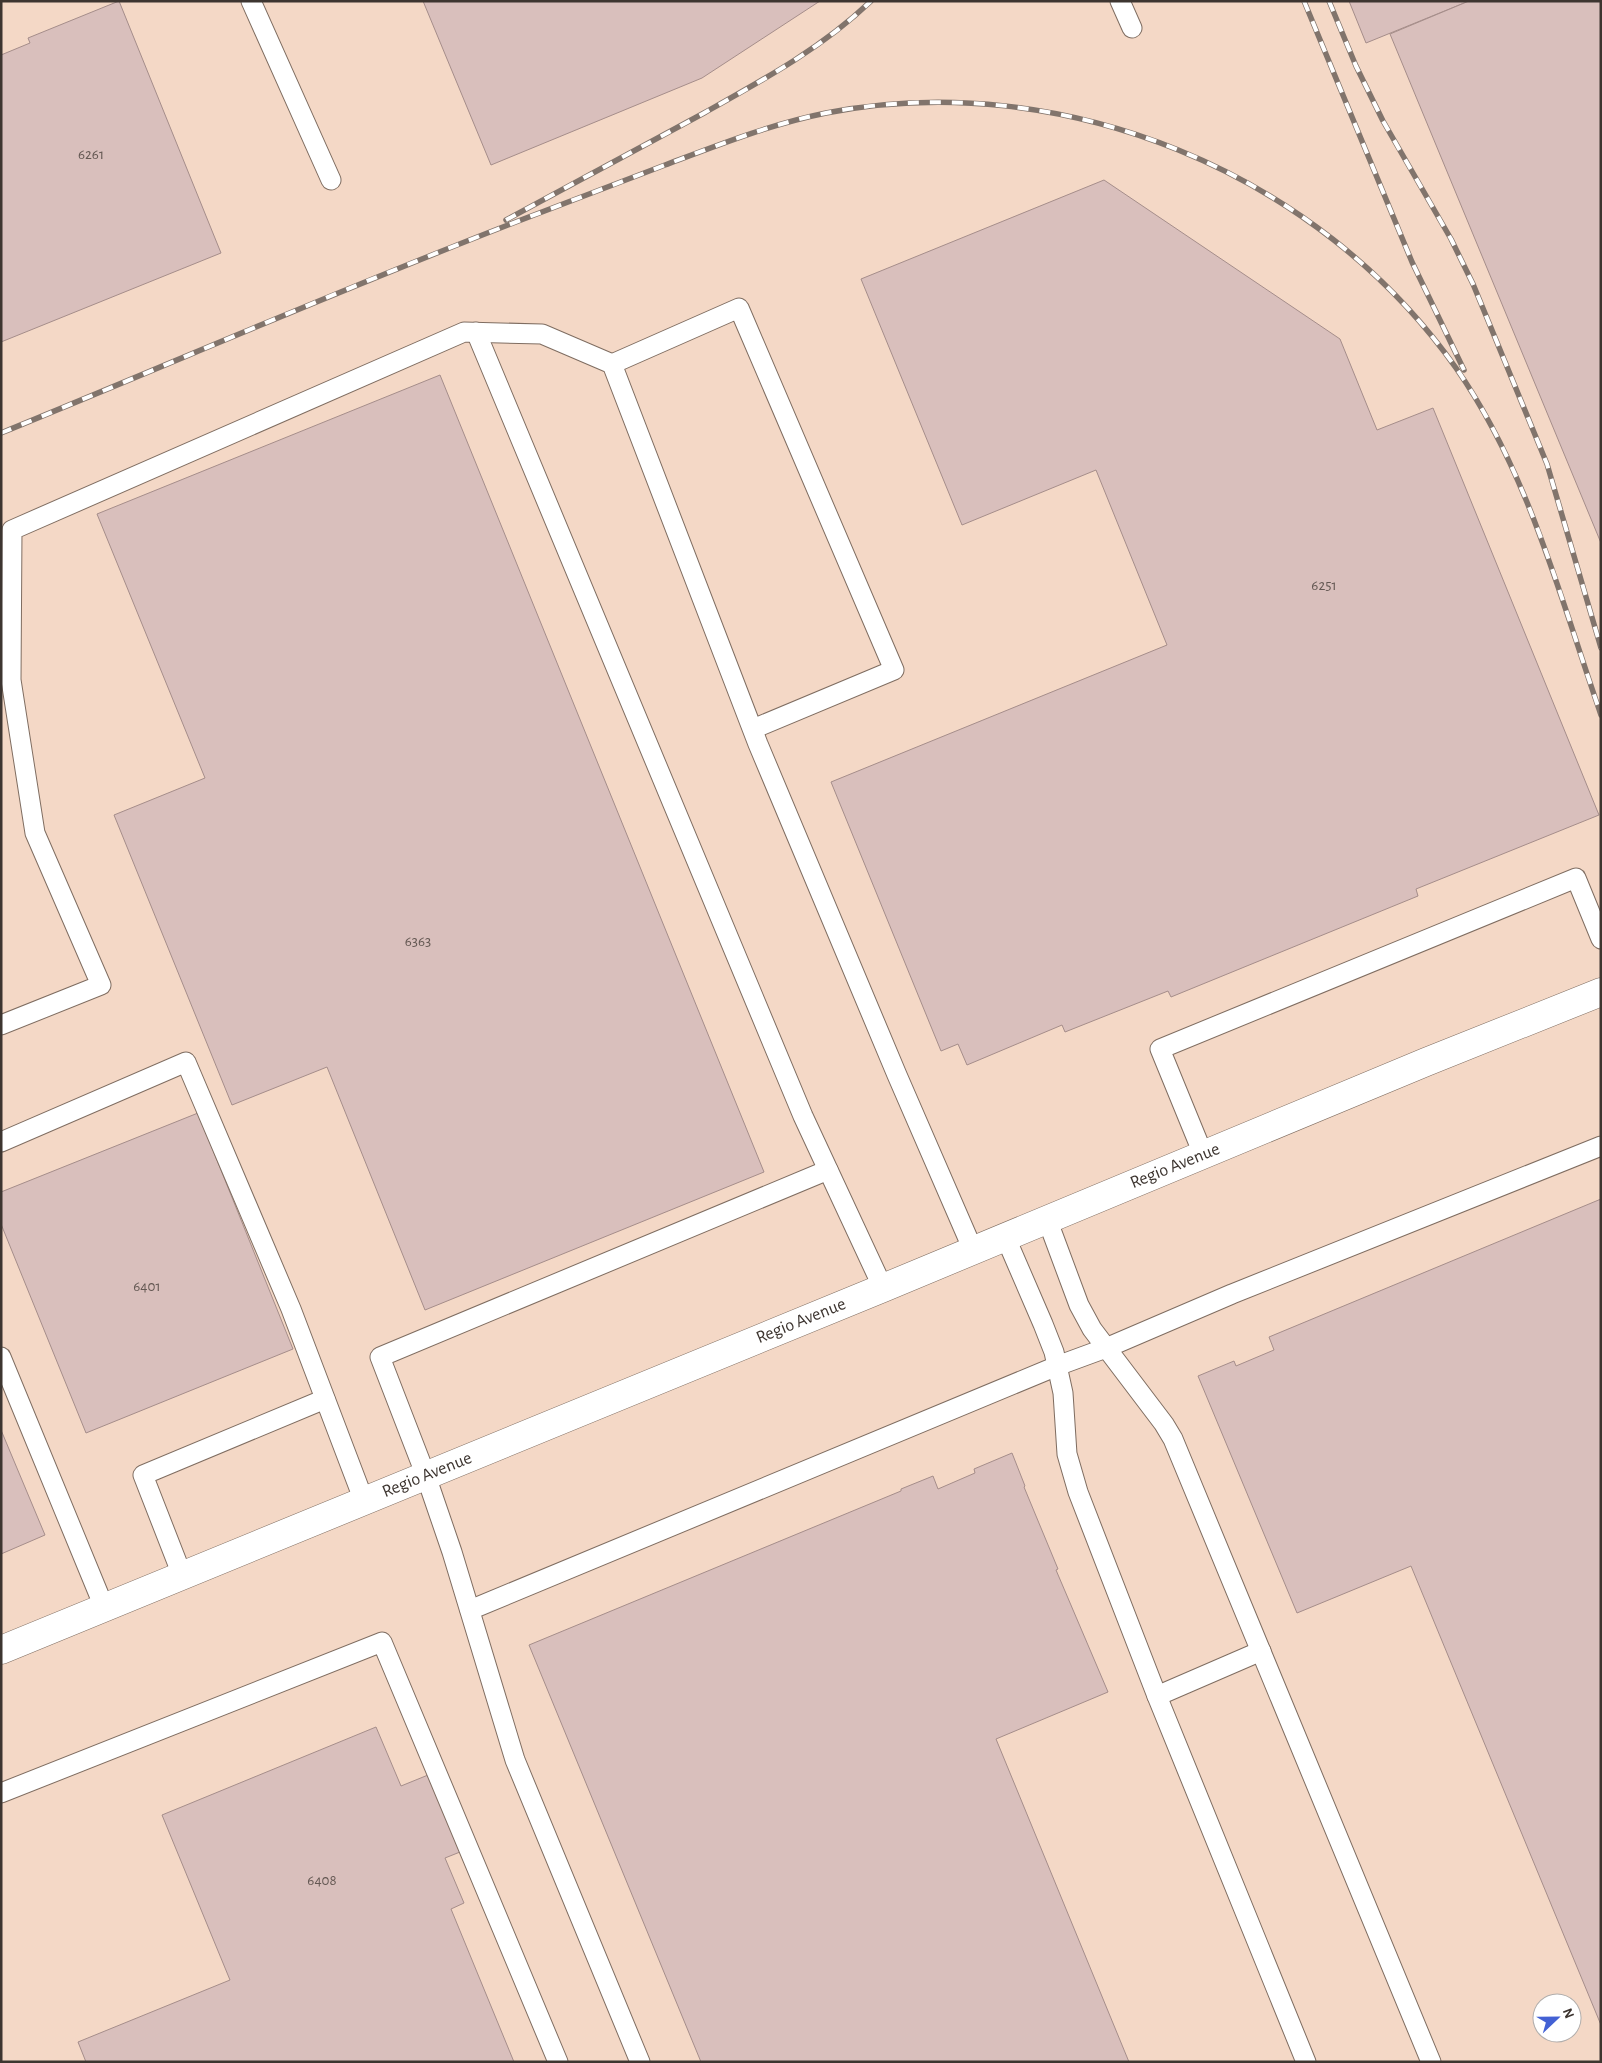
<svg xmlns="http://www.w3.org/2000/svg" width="1602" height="2063" viewBox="0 0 1602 2063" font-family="'Alegreya Sans',sans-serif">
<rect width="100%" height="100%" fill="#f9e4d6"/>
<!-- built -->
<path fill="#f4d8c6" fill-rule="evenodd" d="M1,1H1601V2062H1ZM1542,2003H1572V2033H1542Z"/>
<!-- building -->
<g fill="#d9bfbc" stroke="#a58d8a">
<path d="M119,1L221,253L1,342V55L30,43L28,38Z"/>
<path d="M423,1H820L702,78L491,165Z"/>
<path d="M1349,1H1469L1366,43Z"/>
<path d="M1469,1H1601V543L1390,34Z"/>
<path d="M1104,180L1340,339L1377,430L1433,408L1599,815L1416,889L1418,896L1171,997L1168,991L1065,1032L1062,1025L967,1065L958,1044L941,1051L831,782L1167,645L1096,470L962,525L861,279Z"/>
<path d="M440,375L764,1172L425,1310L327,1067L232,1105L114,815L205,778L97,514Z"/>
<path d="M198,1113L293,1349L86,1433L1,1224V1192Z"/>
<path d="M1601,1199V2025L1411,1566L1297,1613L1198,1376L1234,1361L1236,1366L1274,1350L1269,1337Z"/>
<path d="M1,1430L45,1535L1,1554Z"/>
<path d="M1012,1453L1025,1486L1024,1487L1058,1569L1056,1570L1108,1692L996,1739L1129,2062H701L529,1645L901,1491V1489L933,1476L938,1489L975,1473L974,1469Z"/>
<path d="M376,1727L401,1786L433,1773L465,1850L445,1858L464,1903L451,1909L514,2062H86L78,2042L230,1980L162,1815Z"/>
</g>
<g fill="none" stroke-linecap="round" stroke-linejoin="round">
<!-- service casing -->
<g stroke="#7f6d61" stroke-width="21">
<g id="service">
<path d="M251,1L331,180"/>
<path d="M1120,1L1132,28"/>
<path d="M476,332L803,1116L883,1288"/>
<path d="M612,364L739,308L894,670L753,729"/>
<path d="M1,1025L101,985L35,833L11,680L12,530L464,332L542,334L612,364L758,744L897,1075L973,1250"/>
<path d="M1,1142L186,1062L291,1309L364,1501"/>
<path d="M1203,1154L1160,1049L1576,878L1601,939"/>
<path d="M1047,1219L1079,1305L1092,1329L1164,1424L1173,1439L1431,2062"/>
<path d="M1005,1236L1043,1324L1054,1352L1063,1393L1067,1454L1078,1492L1157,1696L1306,2062"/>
<path d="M1,1357L104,1607"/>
<path d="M182,1575L143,1475L325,1399"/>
<path d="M470,1610L1057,1366L1106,1348L1232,1294L1601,1146"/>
<path d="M1157,1696L1261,1651"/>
<path d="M1,1793L382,1642L558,2062"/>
<path d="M640,2062L515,1760L452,1552L426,1476L380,1357L828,1170"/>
</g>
</g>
<!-- tertiary casing -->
<g stroke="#7f6d61" stroke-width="29">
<path id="tertiary" d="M1,1650L883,1288L1426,1062L1601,992"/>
</g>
<!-- service -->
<use href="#service" stroke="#fff" stroke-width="19"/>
<!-- tertiary -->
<use href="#tertiary" stroke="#fff" stroke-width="28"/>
<!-- rail casing -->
<g stroke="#81746c" stroke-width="5.5">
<g id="rail">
<path d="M1304,1L1412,262L1464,370"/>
<path d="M1329,1L1356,66L1383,121L1451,239L1473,284L1547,464L1601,648"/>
<path d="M506,220C572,184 638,149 704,113C763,80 822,48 871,1"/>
<path d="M1,433C170,364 337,291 508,225C560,205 613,185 665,165C718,145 771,124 826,113C1062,67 1318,172 1456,368C1528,471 1560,597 1601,715"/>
</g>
</g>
<!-- rail -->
<use href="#rail" stroke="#fff" stroke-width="4" stroke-dasharray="11" stroke-linecap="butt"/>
</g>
<g text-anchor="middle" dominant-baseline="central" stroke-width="4" stroke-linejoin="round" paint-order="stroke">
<!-- number labels -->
<g font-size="15" fill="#645853">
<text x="91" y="154">6261</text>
<text x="1324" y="585">6251</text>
<text x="418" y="941">6363</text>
<text x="147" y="1286">6401</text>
<text x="322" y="1880">6408</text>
</g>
<!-- street labels -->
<g font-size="18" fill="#3d3530" stroke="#fff">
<text transform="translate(1175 1166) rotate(-22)">Regio Avenue</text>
<text transform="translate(801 1321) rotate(-22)">Regio Avenue</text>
<text transform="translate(427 1475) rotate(-22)">Regio Avenue</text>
</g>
</g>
<!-- border -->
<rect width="1602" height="2063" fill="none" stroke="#3d3530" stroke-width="5"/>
<!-- north arrow -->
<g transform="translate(1557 2018) rotate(68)"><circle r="24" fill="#ffffff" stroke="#b1aeac"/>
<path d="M0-4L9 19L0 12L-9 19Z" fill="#4361d4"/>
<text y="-8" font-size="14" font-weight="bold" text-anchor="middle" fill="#3d3530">N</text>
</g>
</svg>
